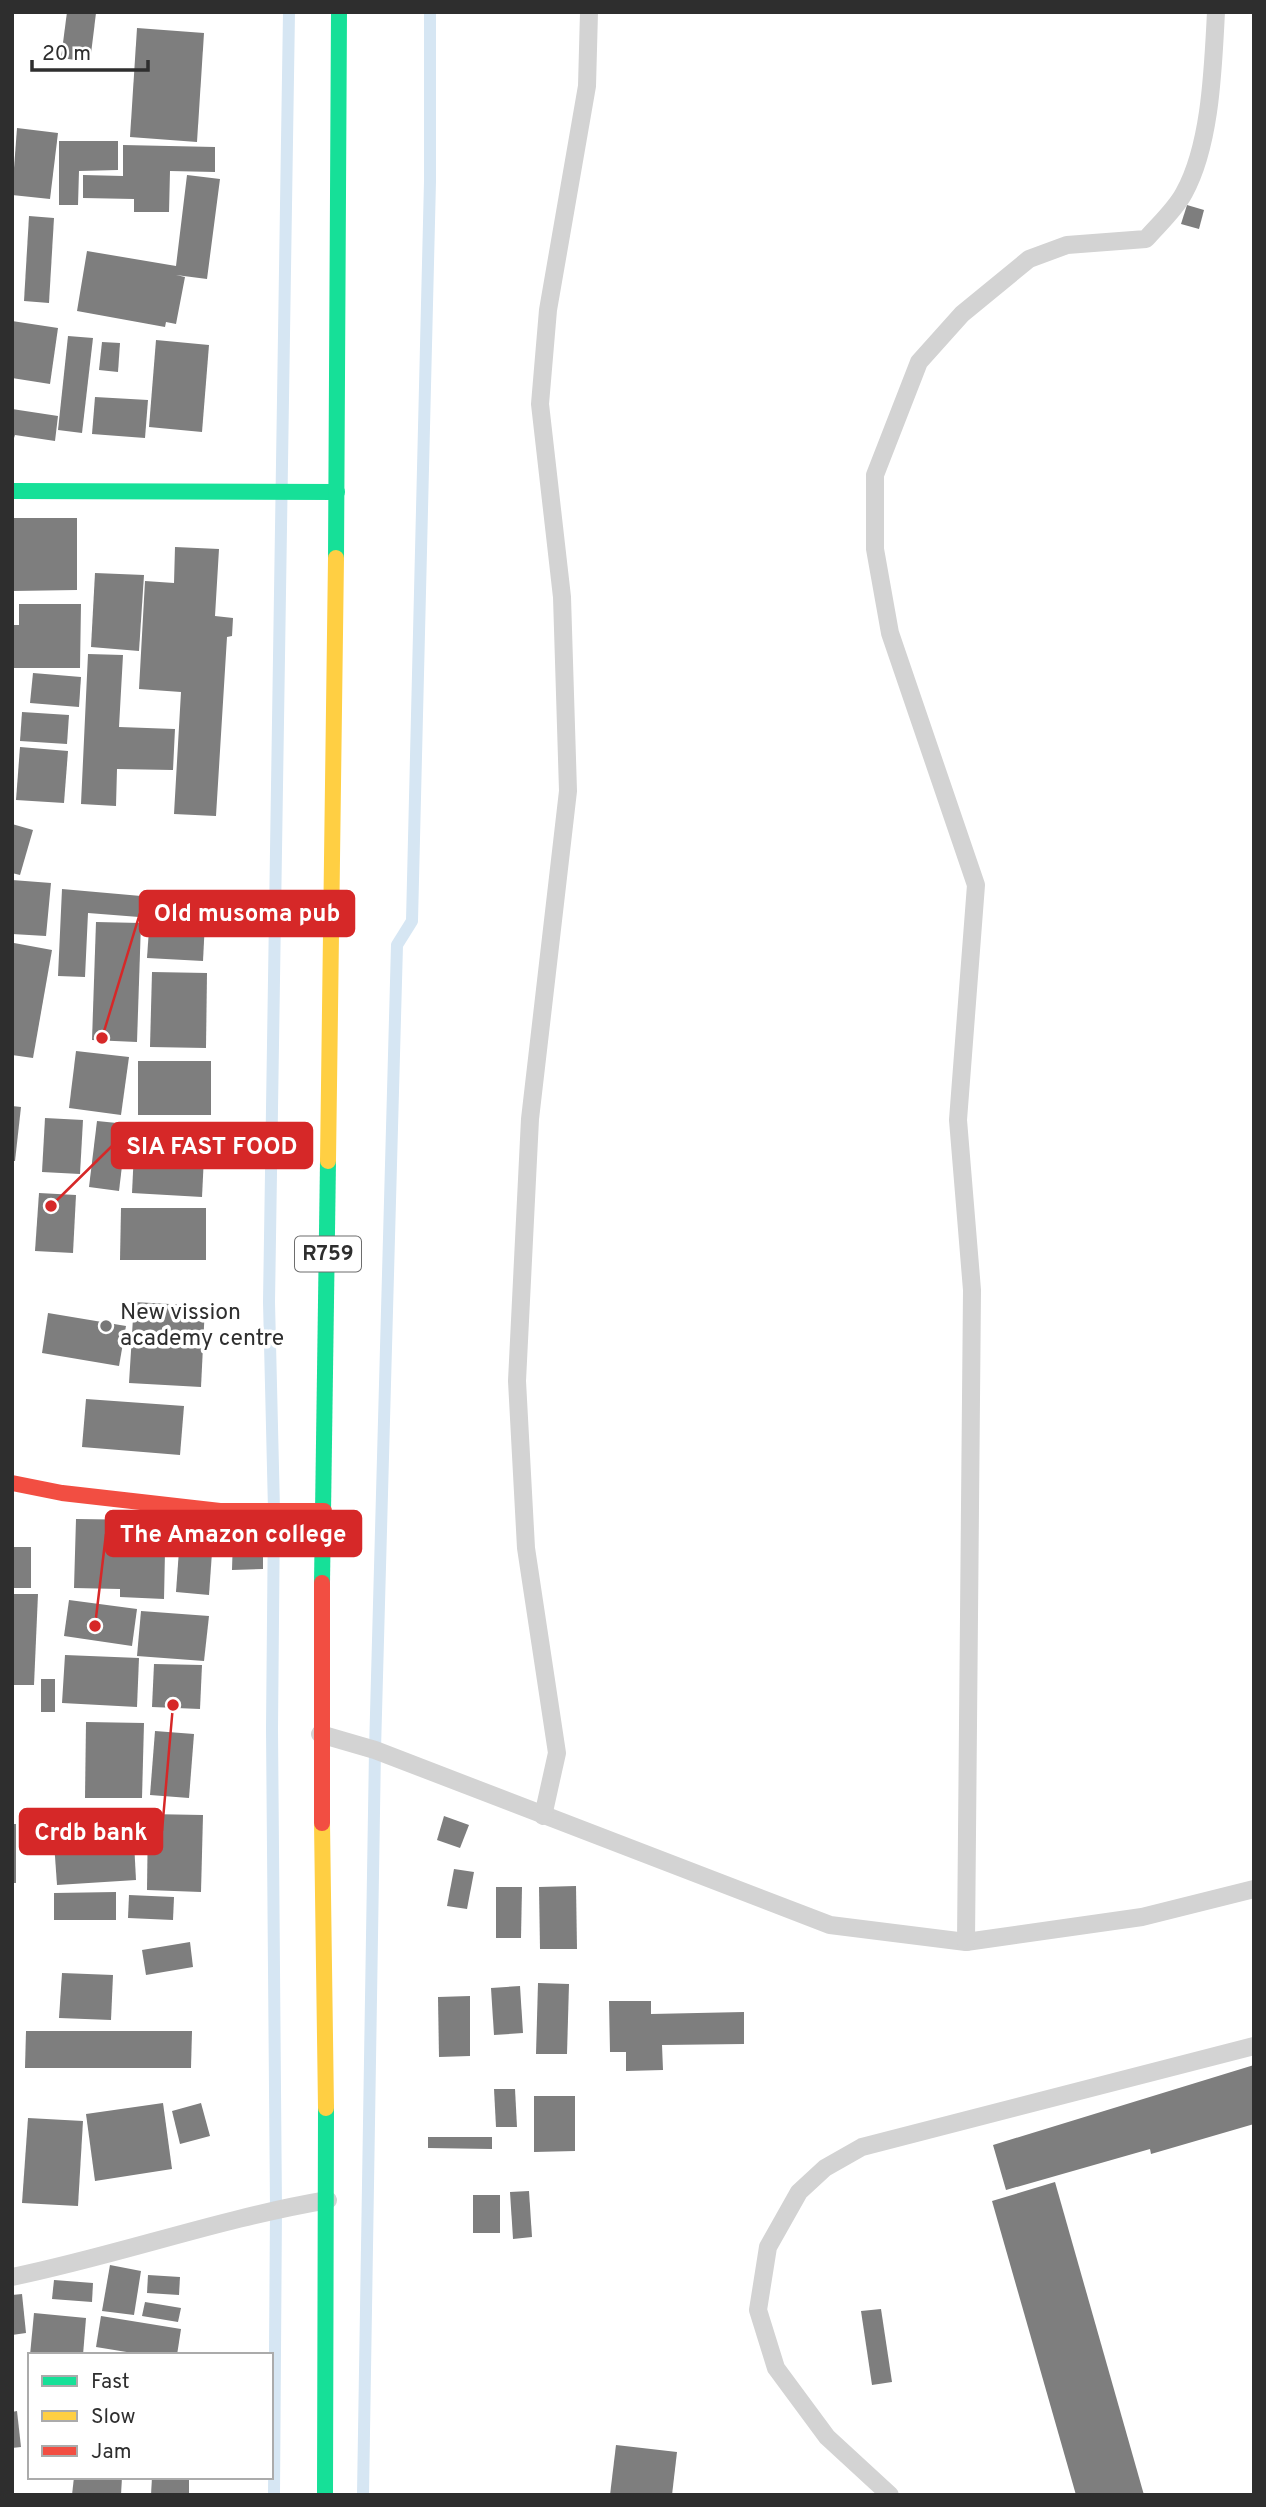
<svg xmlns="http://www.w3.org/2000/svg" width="1266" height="2507" viewBox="0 0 1266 2507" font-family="Overpass,sans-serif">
<rect width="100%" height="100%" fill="#fff"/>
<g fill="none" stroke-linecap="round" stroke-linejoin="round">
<!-- stream -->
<g stroke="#d6e6f3" stroke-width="12">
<path d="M274,2495L276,2209L272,1729L274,1510L269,1302L289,12"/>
<path d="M363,2495L375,1750L397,945L412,921L430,181V12"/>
</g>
</g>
<!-- building -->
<g fill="#7e7e7e">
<path d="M67,12L96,13L90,62L61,58Z"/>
<path d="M137,28L204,33L197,142L130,137Z"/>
<path d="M17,128L58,133L50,199L12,195Z"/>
<path d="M59,141H118V170L79,171L78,205H59Z"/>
<path d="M123,145L215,147V172L170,171L169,212H134V199L83,198V175L123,176Z"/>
<path d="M187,175L220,179L207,279L176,275L185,277L176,324L166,322L165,327L77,311L87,251L176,266Z"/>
<path d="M1187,205L1204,210L1199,229L1181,224Z"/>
<path d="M29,216L54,218L49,303L24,301Z"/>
<path d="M12,321L58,328L50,384L12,378Z"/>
<path d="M68,336L93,338L82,433L58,430Z"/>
<path d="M156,340L209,345L202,432L149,427Z"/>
<path d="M102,342L120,343L118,372L99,370Z"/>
<path d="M95,397L148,400L145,438L92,434Z"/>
<path d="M12,409L58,416L55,441L15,435L12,444Z"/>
<path d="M12,518H77V590L12,591Z"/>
<path d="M175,547L219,549L215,616L233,618L232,636L227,637L216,816L174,814L181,692L139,689L145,581L174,583Z"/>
<path d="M95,573L144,575L139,651L91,647Z"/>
<path d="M19,604H81L80,668H12V625H19Z"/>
<path d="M88,654L123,655L119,727L175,729L173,770L117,769L116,806L81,804Z"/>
<path d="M33,673L81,677L79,707L30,703Z"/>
<path d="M22,712L69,715L67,744L20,741Z"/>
<path d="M20,747L68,751L64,803L16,800Z"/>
<path d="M12,824L33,830L20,875L12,873Z"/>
<path d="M12,880L51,883L46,936L12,934Z"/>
<path d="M62,889L141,896L139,917L88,913L85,977L58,976Z"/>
<path d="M151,900L206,902L203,961L147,958Z"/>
<path d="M96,922L141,923L137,1042L92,1040Z"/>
<path d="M14,943L52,950L33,1058L12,1055Z"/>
<path d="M152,972L207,973L206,1048L150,1047Z"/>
<path d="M76,1051L129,1057L121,1115L69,1108Z"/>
<rect x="138" y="1061" width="73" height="54"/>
<path d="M12,1106L21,1107L15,1161H12Z"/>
<path d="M45,1118L83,1120L80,1174L42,1172Z"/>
<path d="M97,1121L127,1124L119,1191L89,1187Z"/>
<path d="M135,1131L205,1136L202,1197L132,1193Z"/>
<path d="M39,1193L76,1195L73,1253L35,1251Z"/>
<path d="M121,1208H206V1260H120Z"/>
<path d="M134,1302L205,1306L201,1387L129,1383Z"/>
<path d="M48,1313L126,1326L119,1366L42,1353Z"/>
<path d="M86,1399L184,1406L180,1455L82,1447Z"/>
<path d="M76,1519L147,1520L146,1550L165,1551L164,1599L120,1597V1589L74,1588Z"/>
<path d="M180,1536L213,1538L209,1595L176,1592Z"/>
<path d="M233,1537H263V1569L232,1570Z"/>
<rect x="12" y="1547" width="19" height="41"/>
<path d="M12,1594H38L34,1685H12Z"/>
<path d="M69,1600L137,1609L132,1646L64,1636Z"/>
<path d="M141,1611L209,1616L204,1661L137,1656Z"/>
<path d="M65,1655L139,1658L137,1707L62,1703Z"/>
<path d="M154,1664L202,1665L200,1709L152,1707Z"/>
<rect x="41" y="1679" width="14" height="33"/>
<path d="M86,1722L144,1723L142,1798H85Z"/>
<path d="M155,1731L194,1734L189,1798L150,1795Z"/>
<path d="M148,1814L203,1815L201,1892L147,1890Z"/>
<path d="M444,1816L469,1825L460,1848L437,1840Z"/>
<path d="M133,1823L136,1880L57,1885L53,1828Z"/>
<rect x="12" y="1824" width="4" height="59"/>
<path d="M454,1869L474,1872L467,1909L447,1906Z"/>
<path d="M576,1886L577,1949H540L539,1887Z"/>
<path d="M496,1887H522L521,1938H496Z"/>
<path d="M116,1892V1920H54V1893Z"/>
<path d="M129,1895L174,1897L173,1920L128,1918Z"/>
<path d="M190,1942L193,1967L146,1975L142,1950Z"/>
<path d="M62,1973L113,1975L111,2020L59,2018Z"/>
<path d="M538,1983L569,1984L567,2054H536Z"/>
<path d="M520,1986L523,2033L494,2035L491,1988Z"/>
<path d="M470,1996V2056L439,2057L438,1997Z"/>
<path d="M609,2001H651V2014L744,2012V2044L662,2045L663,2070L626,2071V2052H610Z"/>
<path d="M26,2031H192L191,2068H25Z"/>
<path d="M1254,2065V2124L1151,2154L1150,2149L1006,2190L993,2145Z"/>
<path d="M494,2089H515L517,2127H496Z"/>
<path d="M534,2096H575V2151L534,2152Z"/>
<path d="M163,2103L172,2169L95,2181L86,2114Z"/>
<path d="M201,2103L210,2136L180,2144L172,2111Z"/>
<path d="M28,2118L83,2121L78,2206L22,2203Z"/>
<path d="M428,2137H492V2149L428,2148Z"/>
<path d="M1055,2182L1144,2495H1076L992,2201Z"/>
<path d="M529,2191L532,2237L513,2239L510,2192Z"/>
<rect x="473" y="2195" width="27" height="38"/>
<path d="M110,2265L141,2271L134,2315L102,2311Z"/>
<path d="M148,2275L180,2277L179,2295L147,2293Z"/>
<path d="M54,2280L93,2283L92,2302L52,2299Z"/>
<path d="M22,2294L26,2333L12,2335V2295Z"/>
<path d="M145,2302L181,2308L178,2322L142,2316Z"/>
<path d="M881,2309L892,2382L872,2385L861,2311Z"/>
<path d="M34,2313L86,2318L83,2355H30Z"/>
<path d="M101,2316L181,2329L177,2355H145L96,2347Z"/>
<path d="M17,2411L21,2447L12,2448V2412Z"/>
<path d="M616,2445L677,2452L672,2495H610Z"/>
<path d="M74,2477H122L121,2495H72Z"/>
<path d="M152,2477H189V2495H151Z"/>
</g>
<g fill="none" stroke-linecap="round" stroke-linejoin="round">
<!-- lane -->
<g stroke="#d3d3d3" stroke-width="18">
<path d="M320,1734L375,1750L830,1925L966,1942L1142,1917L1254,1889"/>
<path d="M543,1816L557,1753L526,1548L517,1381L530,1119L568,791L562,597L540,404L548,310L587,86L589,12"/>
<path d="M966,1942L972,1290L958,1120L976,885L890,633L875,549V475L919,362L962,314L1029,259L1067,245L1146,239C1158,225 1175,210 1184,193C1211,144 1213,67 1216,12"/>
<path d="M12,2277C119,2255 221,2218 328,2200"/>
<path d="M890,2495L827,2437L776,2368L758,2310L768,2247L799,2192L825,2168L862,2147L1254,2046"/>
</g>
<!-- fast -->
<g stroke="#16e098" stroke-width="16">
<path d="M12,491L337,492"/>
<path d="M336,558L339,12"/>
<path d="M322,1583L328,1161"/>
<path d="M325,2495L326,2108"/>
</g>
<!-- slow -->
<g stroke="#ffcf43" stroke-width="16">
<path d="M328,1161L336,558"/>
<path d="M322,1823L326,2108"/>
</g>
<!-- jam -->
<g stroke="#f24e42" stroke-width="16">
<path d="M12,1483L62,1493L220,1511H324"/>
<path d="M322,1823V1583"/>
</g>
</g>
<!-- markers -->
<circle fill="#777" stroke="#fff" stroke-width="2.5" cx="106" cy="1326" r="7"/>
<g text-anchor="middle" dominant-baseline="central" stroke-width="7" stroke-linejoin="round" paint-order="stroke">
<!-- shield labels -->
<rect fill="#fff" stroke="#6d6d6d" stroke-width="2" x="295" y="1236.5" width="66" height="35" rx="5"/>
<g font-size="21" font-weight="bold" fill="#2e2e2e">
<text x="328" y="1254">R759</text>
</g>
<!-- poi labels -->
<g font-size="23" fill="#2e2e2e" stroke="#fff" text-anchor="start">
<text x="120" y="1313">New vission<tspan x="120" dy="26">academy centre</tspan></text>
</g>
</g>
<!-- callouts -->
<path fill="none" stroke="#d62828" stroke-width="2.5" d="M102 1038L140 913M51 1206L112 1146M95 1626L106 1534M173 1705L162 1831"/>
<g fill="#d62828" stroke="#fff" stroke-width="2.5">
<circle cx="102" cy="1038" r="7"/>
<circle cx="51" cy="1206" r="7"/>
<circle cx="95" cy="1626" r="7"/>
<circle cx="173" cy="1705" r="7"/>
</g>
<g fill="#d62828" stroke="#d62828" stroke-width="2.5">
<rect x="140" y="891" width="214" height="45" rx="7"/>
<rect x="112" y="1123" width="200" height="45" rx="7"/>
<rect x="106" y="1511" width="255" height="45" rx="7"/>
<rect x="20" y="1809" width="142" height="45" rx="7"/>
</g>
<g font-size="24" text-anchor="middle" font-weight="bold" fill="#fff">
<text x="247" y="921">Old musoma pub</text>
<text x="212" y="1154">SIA FAST FOOD</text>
<text x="233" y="1542">The Amazon college</text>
<text x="91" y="1840">Crdb bank</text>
</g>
<!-- border -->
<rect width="1266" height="2507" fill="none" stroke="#2e2e2e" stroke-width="28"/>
<!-- legend -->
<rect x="28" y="2353" width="245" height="126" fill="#ffffff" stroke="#ababab" stroke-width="2"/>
<rect x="42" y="2376" width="35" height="10" fill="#16e098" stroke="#ababab" stroke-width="2"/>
<text x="91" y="2388" font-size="21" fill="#2e2e2e">Fast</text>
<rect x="42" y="2411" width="35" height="10" fill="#ffcf43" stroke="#ababab" stroke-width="2"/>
<text x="91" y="2423" font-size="21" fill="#2e2e2e">Slow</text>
<rect x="42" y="2446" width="35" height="10" fill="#f24e42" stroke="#ababab" stroke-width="2"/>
<text x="91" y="2458" font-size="21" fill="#2e2e2e">Jam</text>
<!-- scale -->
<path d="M32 60v10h116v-10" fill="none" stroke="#2e2e2e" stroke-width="3.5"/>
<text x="42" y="60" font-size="21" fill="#2e2e2e" stroke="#ffffff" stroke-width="5" paint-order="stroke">20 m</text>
</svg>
